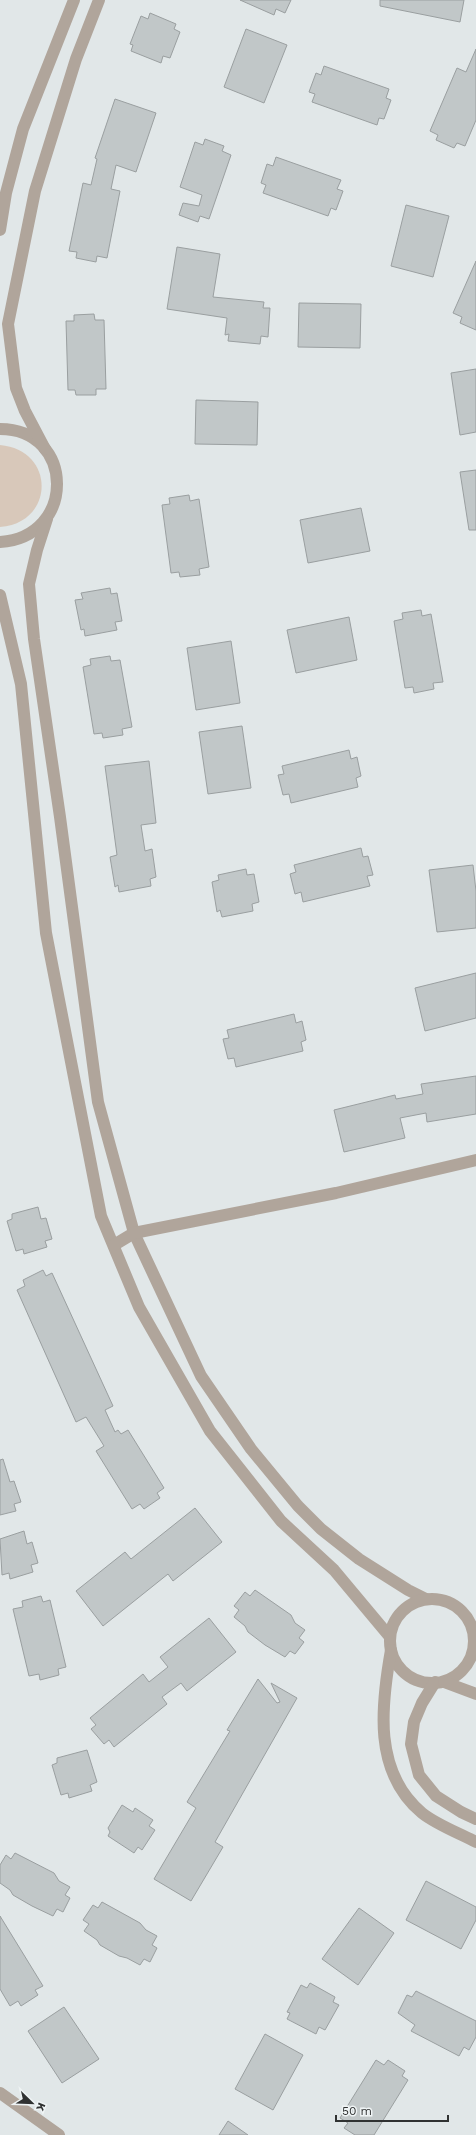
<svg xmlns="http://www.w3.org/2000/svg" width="476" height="2135" viewBox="0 0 476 2135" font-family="'Work Sans',sans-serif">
<rect width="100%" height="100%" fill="#e1e7e8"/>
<!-- grass -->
<path fill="#d8c8ba" d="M0,445C56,450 55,523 0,527Z"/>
<!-- building -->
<g fill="#c1c7c8" stroke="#9a9fa0">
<path d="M240,0H291L285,13L276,9L274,15Z"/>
<path d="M380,0H464L460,22L380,6Z"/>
<path d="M150,13L176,24L174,29L180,32L170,58L163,56L161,63L131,51L133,45L130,44L141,16L148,19Z"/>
<path d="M246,29L287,45L264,103L224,87Z"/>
<path d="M476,49V120L465,146L457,143L454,148L436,140L438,135L430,131L457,68L466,72Z"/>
<path d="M324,66L389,89L386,98L391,100L384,119L379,118L377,125L312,102L315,94L309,92L316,73L321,75Z"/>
<path d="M115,99L156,113L136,172L116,165L111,189L120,191L107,258L97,256L96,262L76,258L77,252L69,251L83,183L91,185L97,159L95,158Z"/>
<path d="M205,139L224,146L222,151L231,155L209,219L200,216L198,222L179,215L183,203L199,206L202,195L180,187L195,142L203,145Z"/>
<path d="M276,157L341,180L337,189L343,191L336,210L331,208L328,216L263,193L266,185L261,183L267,164L273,166Z"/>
<path d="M406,205L449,216L433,277L391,266Z"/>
<path d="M177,247L220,254L213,297L264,302L263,308H270L268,337L261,336L260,344L228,341L229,334L225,335L227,318L167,309Z"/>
<path d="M476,261V330L460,323L462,317L453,313Z"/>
<path d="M299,303L361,304L360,348L298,347Z"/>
<path d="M94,314L95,320H104L106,389H96V395H76L75,390H68L66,321H74V315Z"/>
<path d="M476,369V432L460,435L451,373Z"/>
<path d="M196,400L258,402L257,445L195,444Z"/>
<path d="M476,470V530H469L460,472Z"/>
<path d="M189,495L190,501L199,499L209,567L199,569L200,575L180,577L179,572L171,573L162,505L170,504L169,498Z"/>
<path d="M361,508L370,551L308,563L300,520Z"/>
<path d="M110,588L111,594L117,593L122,621L115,622L117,630L85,636L84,629L81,630L75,600L83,599L81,593Z"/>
<path d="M421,610L422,616L431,614L443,682L433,683L434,689L414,693L413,687L405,688L394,621L403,619L402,613Z"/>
<path d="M349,617L357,660L296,673L287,630Z"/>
<path d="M231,641L240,703L196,710L187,648Z"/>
<path d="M110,656L111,661L120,660L132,727L122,729L123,735L103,738L102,733L94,734L83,667L91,665L90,659Z"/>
<path d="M242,726L251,788L208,794L199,732Z"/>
<path d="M349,750L351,759L357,757L361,776L356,778L358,787L291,803L289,794L283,795L278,775L284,774L282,766Z"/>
<path d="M149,761L156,823L141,825L145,851L152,849L156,877L150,879L151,886L119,892L118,885L115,887L110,857L117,855L105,766Z"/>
<path d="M361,848L363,857L368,856L373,875L367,876L370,886L303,902L301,892L295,894L290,874L296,872L294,865Z"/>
<path d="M473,865L476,891V928L437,932L429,870Z"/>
<path d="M246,869L247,875L254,874L259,902L252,904L253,911L222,917L220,910L217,912L212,882L219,880L218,875Z"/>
<path d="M476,973V1018L425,1031L415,988Z"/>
<path d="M294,1014L296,1023L302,1021L306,1040L301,1042L303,1051L236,1067L234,1058L228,1059L223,1039L229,1038L227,1030Z"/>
<path d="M476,1076V1114L427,1122L426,1113L400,1118L405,1138L344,1152L334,1110L395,1095L396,1099L423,1094L421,1084Z"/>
<path d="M38,1207L41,1219L46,1218L52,1239L45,1241L47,1247L24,1254L23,1249L16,1251L7,1221L12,1219V1214Z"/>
<path d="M43,1270L46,1276L52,1273L113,1406L105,1410L115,1432L118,1430L121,1434L128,1430L164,1488L157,1493L160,1498L144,1509L140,1504L132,1509L96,1451L104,1446L86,1417L76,1422L17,1290L25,1286L23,1280Z"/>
<path d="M3,1459L10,1482L14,1481L21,1502L14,1504L16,1511L0,1515V1460Z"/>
<path d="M195,1508L222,1542L173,1581L168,1574L103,1626L76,1591L125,1552L131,1559Z"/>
<path d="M24,1531L27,1544L32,1542L38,1563L31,1565L33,1572L10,1579L9,1573L2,1575L0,1539Z"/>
<path d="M255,1590L291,1615L295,1623L305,1630L299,1638L304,1642L295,1654L290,1651L285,1657L265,1645L248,1632L245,1626L234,1617L239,1610L234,1606L245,1592L250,1596Z"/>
<path d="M41,1596L43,1602L50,1600L66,1667L58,1669L59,1675L40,1680L39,1674L29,1676L13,1609L23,1607L22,1601Z"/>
<path d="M209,1618L236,1652L187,1691L181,1683L162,1697L167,1704L114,1747L109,1740L104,1744L91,1729L96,1725L90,1718L143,1674L149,1682L168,1667L160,1657Z"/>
<path d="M258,1679L277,1703L280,1702L271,1683L297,1698L215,1842L223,1847L191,1901L154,1879L196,1808L187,1802L230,1731L227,1730Z"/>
<path d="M87,1750L97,1782L90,1785L92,1791L69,1798L68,1793L61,1795L52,1765L57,1763V1758Z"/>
<path d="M122,1805L133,1812L135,1808L153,1820L149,1826L155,1830L142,1850L138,1847L134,1853L108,1836L110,1832L108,1828Z"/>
<path d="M15,1853L54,1873L59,1881L70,1887L65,1895L70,1898L63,1912L57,1909L53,1916L32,1906L13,1895L10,1890L0,1883V1865L6,1855L11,1859Z"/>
<path d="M426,1881L476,1907V1920L461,1949L406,1920Z"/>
<path d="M102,1902L140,1923L146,1930L157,1936L152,1945L157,1948L150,1962L144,1959L140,1965L127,1958L119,1956L100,1945L97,1940L84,1931L89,1924L83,1920L93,1905L98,1908Z"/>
<path d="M359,1908L394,1933L358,1985L322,1959Z"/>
<path d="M0,1916L43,1986L35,1990L38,1995L21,2006L18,2001L10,2006L0,1989Z"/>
<path d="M310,1983L335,1997L333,2002L339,2005L325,2030L319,2027L316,2034L287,2019L290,2013L287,2012L301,1985L307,1988Z"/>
<path d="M416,1991L476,2021V2037L469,2050L464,2047L459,2056L411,2031L415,2025L398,2013L407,1995L412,1997Z"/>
<path d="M64,2007L99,2059L62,2083L28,2031Z"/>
<path d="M265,2034L303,2055L273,2110L235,2089Z"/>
<path d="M376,2060L384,2065L388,2060L405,2071L402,2076L408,2080L374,2135H355L344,2128L348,2123L340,2118Z"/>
<path d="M228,2121L248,2135H219Z"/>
</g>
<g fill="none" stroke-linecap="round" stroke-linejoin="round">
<!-- minor -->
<g stroke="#b0a59b" stroke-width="12">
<path d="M0,230L6,193L23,129L74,0"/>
<path d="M0,429C75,429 77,537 0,542"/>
<path d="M45,449L25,411L16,388L8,324L35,191L76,59L99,0"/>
<path d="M47,519L37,550L29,584L34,639L60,817L98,1102L134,1233L201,1376L251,1449L298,1506L321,1529L359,1559L408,1590L426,1599"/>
<path d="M0,595L21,684L46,933L101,1216L139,1307L210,1431L281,1521L334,1570L390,1637"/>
<path d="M114,1245L134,1233L336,1193L476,1160"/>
<circle cx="432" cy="1641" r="42"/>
<path d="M391,1650C381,1706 373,1772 422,1813C437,1825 459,1833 476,1842"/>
<path d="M435,1682L422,1703L414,1722L411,1744L419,1775L436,1796L461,1812L476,1819"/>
<path d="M444,1682L476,1694"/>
<path d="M0,2093L59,2135"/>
</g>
</g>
<!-- north arrow -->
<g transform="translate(32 2103) rotate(113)" stroke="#eff4f5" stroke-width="3" paint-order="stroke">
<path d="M0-3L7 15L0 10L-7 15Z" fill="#303232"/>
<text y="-6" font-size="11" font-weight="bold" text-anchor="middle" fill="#303232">K</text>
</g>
<!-- scale -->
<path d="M336 2115v6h112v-6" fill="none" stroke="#303232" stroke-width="2"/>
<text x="342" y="2115" font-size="12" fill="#303232" stroke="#eff4f5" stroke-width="3" paint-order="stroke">50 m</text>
</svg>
